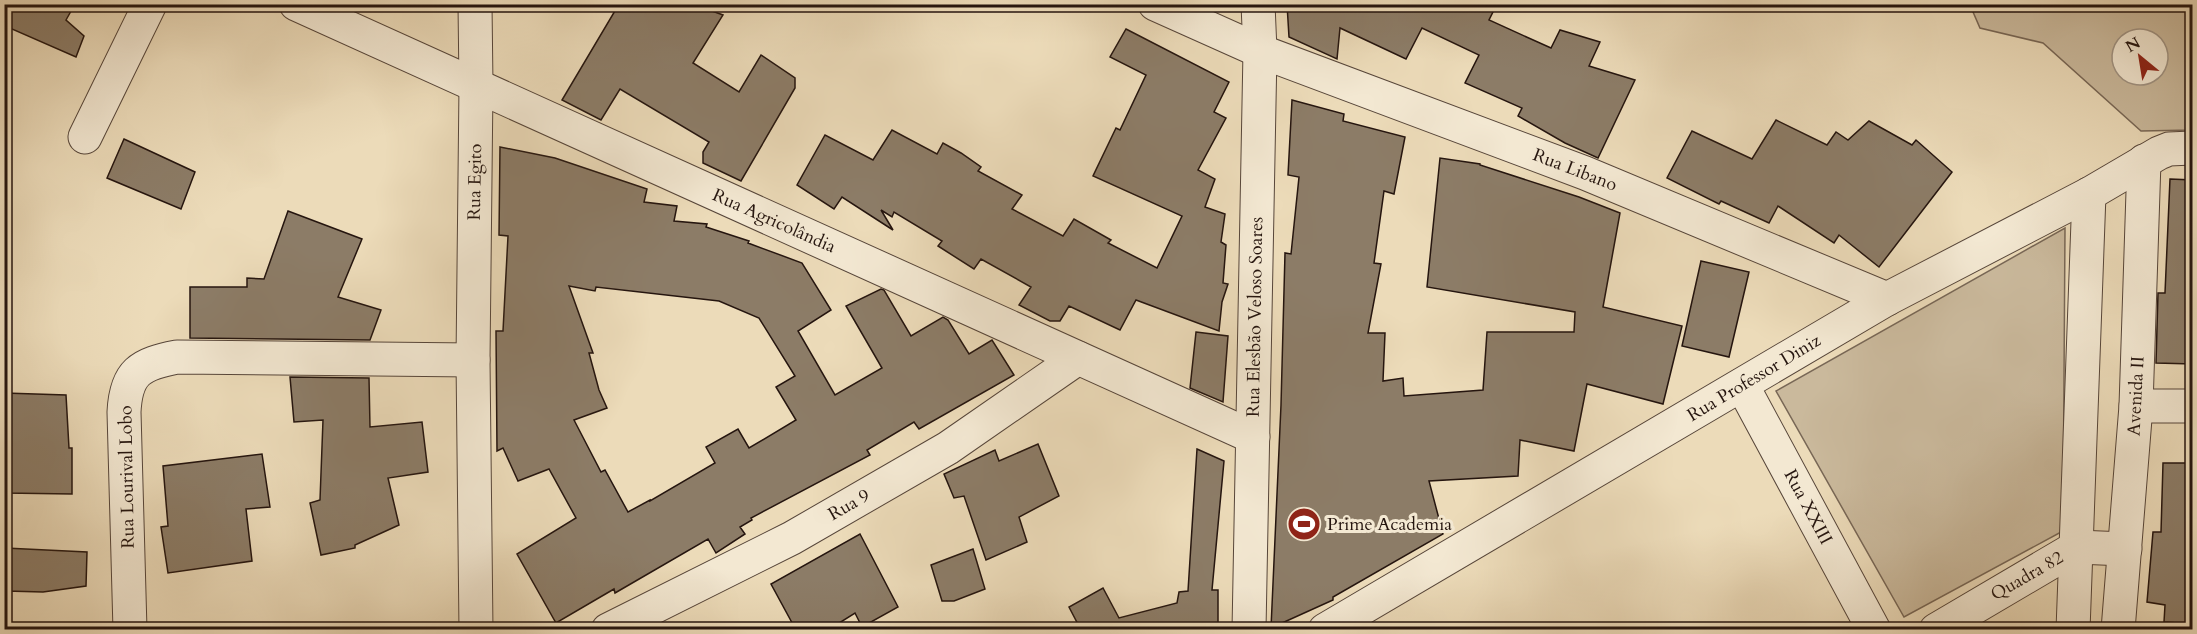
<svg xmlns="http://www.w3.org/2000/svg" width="2197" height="634" viewBox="0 0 2197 634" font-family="Cardo,serif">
<rect width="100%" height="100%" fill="#ecdbb9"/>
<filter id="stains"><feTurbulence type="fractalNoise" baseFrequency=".00333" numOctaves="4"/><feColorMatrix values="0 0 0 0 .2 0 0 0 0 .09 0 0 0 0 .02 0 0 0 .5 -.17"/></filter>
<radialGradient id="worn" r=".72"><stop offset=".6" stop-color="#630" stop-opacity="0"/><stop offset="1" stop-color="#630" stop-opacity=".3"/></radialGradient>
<!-- green -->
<g fill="#cab99c" stroke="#786756" stroke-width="1.5" fill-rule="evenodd">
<path d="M1970,5H2192V130L2141,131L2043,43L1980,28ZM2122,39H2158V75H2122Z"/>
<path d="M2065,228L2063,531L1904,617L1776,391Z"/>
</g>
<!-- building -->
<g fill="#8c7c67" stroke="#25150f" stroke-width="1.5" fill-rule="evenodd">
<path d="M16,4H75L66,20L84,36L76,57L5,26Z"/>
<path d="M619,4H693L723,15L693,63L739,92L761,55L795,78V88L741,181L703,163V152L709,142L620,89L601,120L562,100Z"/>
<path d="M1287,4H1497L1489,20L1551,48L1560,30L1600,42L1589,66L1635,80L1598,158L1565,143L1518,116L1522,108L1465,83L1479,55L1422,28L1406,59L1340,28L1337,59L1289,37Z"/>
<path d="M1126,29L1229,82L1214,112L1226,118L1198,170L1215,179L1205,207L1225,214L1221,242L1226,245L1223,283L1228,284L1222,302L1219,331L1136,300L1120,330L1069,306L1060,321H1050L1019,305L1031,287L981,259L974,269L938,246L942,241L894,212L892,217L881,210L893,230L842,197L834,209L797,185L825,135L873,160L892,130L937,154L943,143L961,153L981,167L978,171L1022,195L1012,209L1063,236L1074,219L1111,240L1108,243L1157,268L1182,216L1093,176L1116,128L1120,130L1146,75L1110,57Z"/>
<path d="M1292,100L1344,114L1343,121L1405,137L1394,194L1384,191L1374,263L1381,264L1368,333H1385L1383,381L1403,378L1404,396L1483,390L1487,332H1574L1575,312L1427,287L1440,158L1480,164V165L1579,197L1620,213L1603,307L1682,326L1663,404L1587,384L1574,451L1520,440L1518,476L1429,481L1443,534L1333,597V600L1271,628L1281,405L1285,253L1291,254L1299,177L1288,175Z"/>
<path d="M1776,120L1827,145L1836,132L1848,140L1869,121L1912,145L1916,140L1952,172L1879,267L1839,235L1834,243L1778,206L1769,223L1721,201L1719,204L1667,178L1692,131L1752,159Z"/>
<path d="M124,139L195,172L181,209L107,178Z"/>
<path d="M500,147L555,158L647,189L644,202L677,206L674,221L707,224L706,227L749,241L748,243L802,263L831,310L798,331L835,395L882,368L846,306L881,289L884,290L911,336L943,317L948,320L969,354L992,340L1014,375L919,429L914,422L867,450L870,455L751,518L752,520L740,527L745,534L716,553L708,539L615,593L614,589L556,623L517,554L576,518L549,469L518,481L503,448L497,451L496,331H503L508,236L499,235ZM569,286L595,291L596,287L719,301L759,318L795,376L776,387L796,420L749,448L738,429L706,447L715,463L650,501V500L628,512L605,470L601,472L574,420L607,408L599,390L589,353H593Z"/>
<path d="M2170,179L2193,180V364L2156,363L2158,293H2165Z"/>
<path d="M288,211L362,239L338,297L381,310L370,340L190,338V287H247V278L264,279Z"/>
<path d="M1701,261L1749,272L1729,357L1682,346Z"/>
<path d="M1196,332L1228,336L1223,402L1190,388Z"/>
<path d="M290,377L369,378L370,427L422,422L428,472L388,478L399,525L355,545V548L321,555L310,503L320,500L323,420L294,422Z"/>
<path d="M4,393L66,395L69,448H72V494L4,493Z"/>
<path d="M1038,444L1059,496L1019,517L1027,542L986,560L964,496L954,498L944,474L995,450L999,461Z"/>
<path d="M1197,449L1224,461L1212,590H1218V630H1081L1069,607L1103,588L1119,618L1177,603L1179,592L1188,591Z"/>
<path d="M262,454L270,507L246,509L252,561L168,573L161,527L168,526L163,466Z"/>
<path d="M2163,463H2193V624L2164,622L2165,605L2147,602L2153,532H2161Z"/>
<path d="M860,534L898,607L862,627L855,613L828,630H796L771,584Z"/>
<path d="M5,548L87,552L86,586L43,592L6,591Z"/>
<path d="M973,549L985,589L954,601H942L931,565Z"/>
</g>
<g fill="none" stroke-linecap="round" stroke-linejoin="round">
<!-- minor casing -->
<g stroke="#57463a" stroke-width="35">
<g id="minor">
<path d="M296,4L1253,437"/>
<path d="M475,4L476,86L473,360L476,630"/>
<path d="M1155,4L1260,51L1585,173L1887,299"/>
<path d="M85,137L150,4"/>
<path d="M1742,385L1874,630"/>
<path d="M2136,406H2192"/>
<path d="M130,630L124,412C126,372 140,364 177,357L473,360"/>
<path d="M608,630L792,538L948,448L1078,358"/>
<path d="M1249,630L1260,51L1258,4"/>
<path d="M1936,630L2077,547L2125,549"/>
<path d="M2073,630L2089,194"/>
<path d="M2118,630L2136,406L2144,161"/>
</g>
</g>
<!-- tertiary casing -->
<g stroke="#57463a" stroke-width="35">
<path id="tertiary" d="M1325,630L1887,299L2089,194L2159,153L2169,149L2192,148"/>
</g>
<!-- minor -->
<use href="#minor" stroke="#f3e8d2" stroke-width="33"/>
<!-- tertiary -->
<use href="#tertiary" stroke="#f3e8d2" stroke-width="33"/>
</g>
<!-- icons -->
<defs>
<g id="stadium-disc" transform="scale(1.725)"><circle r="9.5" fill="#8f2418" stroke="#f3e8d2"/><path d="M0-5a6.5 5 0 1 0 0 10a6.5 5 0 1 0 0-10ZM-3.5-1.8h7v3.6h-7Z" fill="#fff"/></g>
</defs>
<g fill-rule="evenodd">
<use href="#stadium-disc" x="1304" y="524"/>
</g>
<g text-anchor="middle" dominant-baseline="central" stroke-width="6" stroke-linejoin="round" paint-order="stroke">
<!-- street labels -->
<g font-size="18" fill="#25150f" stroke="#f3e8d2">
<text transform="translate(1575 170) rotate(21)">Rua Libano</text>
<text transform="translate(475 182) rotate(-89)">Rua Egito</text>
<text transform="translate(774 221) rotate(24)">Rua Agricolândia</text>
<text transform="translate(1255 317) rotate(-89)">Rua Elesbão Veloso Soares</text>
<text transform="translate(1754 378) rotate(-31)">Rua Professor Diniz</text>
<text transform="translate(2136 396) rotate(-87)">Avenida II</text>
<text transform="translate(127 477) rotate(-91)">Rua Lourival Lobo</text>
<text transform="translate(849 505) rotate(-30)">Rua 9</text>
<text transform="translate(1808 507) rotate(62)">Rua XXIII</text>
<text transform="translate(2027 576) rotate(-30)">Quadra 82</text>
</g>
<!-- poi labels -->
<g font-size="18" fill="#25150f" stroke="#f3e8d2" text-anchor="start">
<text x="1327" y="524">Prime Academia</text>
</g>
</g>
<!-- margin -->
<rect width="2197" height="634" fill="none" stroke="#ecdbb9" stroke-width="24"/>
<rect x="6" y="6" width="2185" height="622" fill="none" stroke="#25150f" stroke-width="3"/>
<rect x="12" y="12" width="2173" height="610" fill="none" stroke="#25150f" stroke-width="1.5"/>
<!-- north arrow -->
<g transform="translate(2140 57) rotate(330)"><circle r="28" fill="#f3e8d2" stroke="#a19484" stroke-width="1.5"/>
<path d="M0-4.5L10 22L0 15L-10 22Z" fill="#8f2418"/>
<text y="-9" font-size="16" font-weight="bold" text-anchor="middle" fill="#25150f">N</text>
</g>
<rect width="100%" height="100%" filter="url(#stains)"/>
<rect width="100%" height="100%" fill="url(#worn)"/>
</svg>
